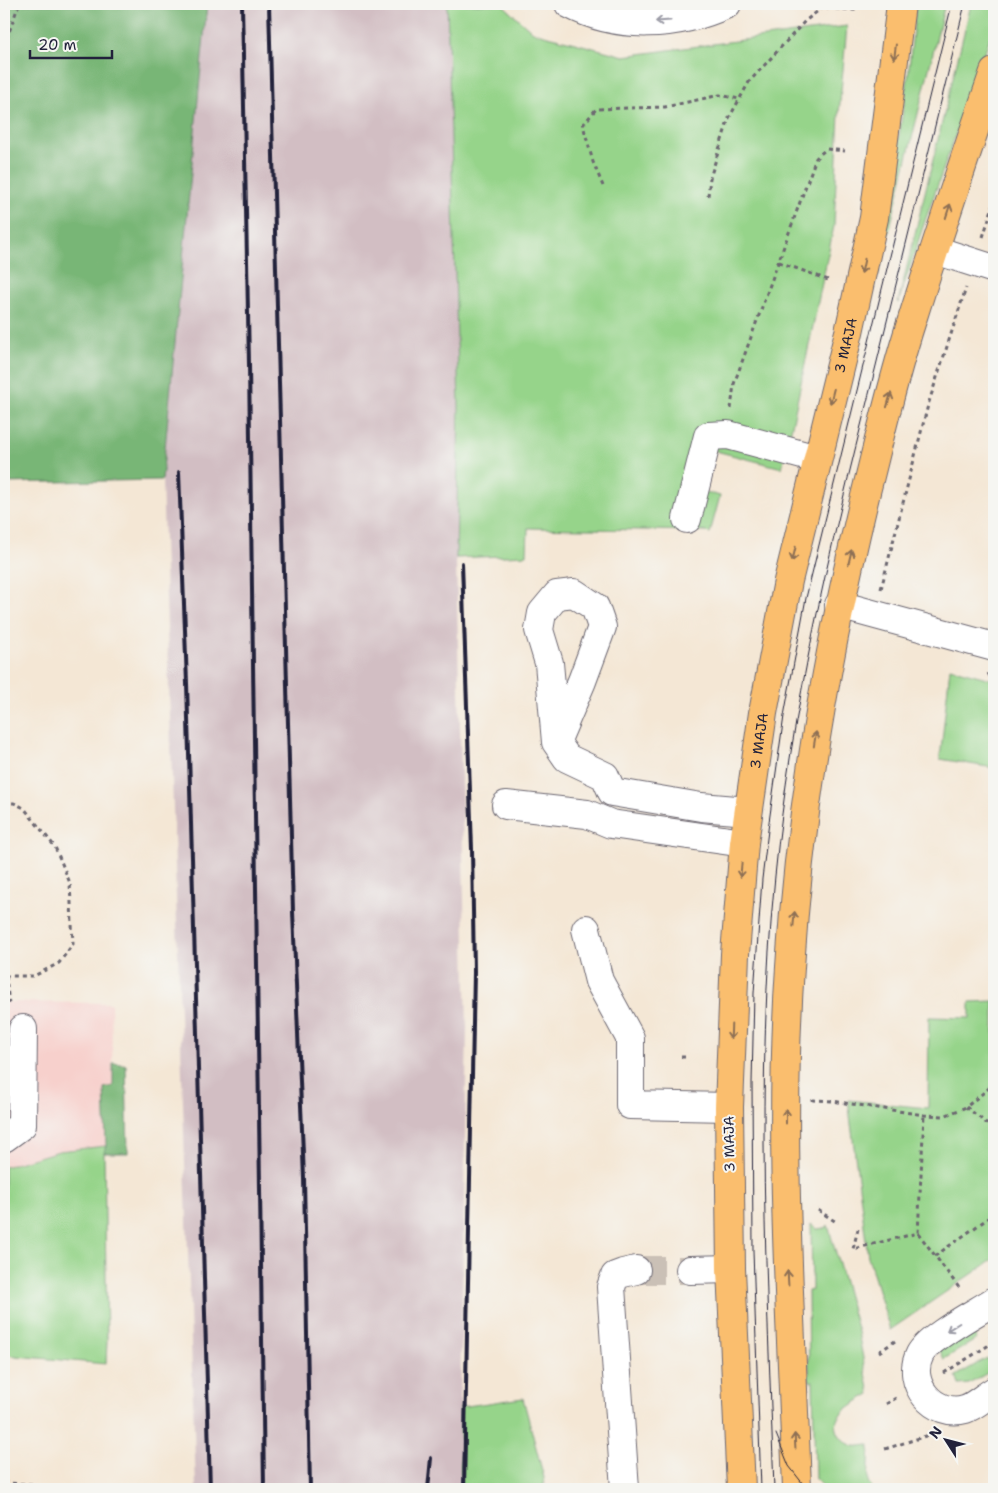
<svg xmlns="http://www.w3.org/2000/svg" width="998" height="1493" viewBox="0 0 998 1493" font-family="'Shantell Sans',sans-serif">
<rect width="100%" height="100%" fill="#f6f6f2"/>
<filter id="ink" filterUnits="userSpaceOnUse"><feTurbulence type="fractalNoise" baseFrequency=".02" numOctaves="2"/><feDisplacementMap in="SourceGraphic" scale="10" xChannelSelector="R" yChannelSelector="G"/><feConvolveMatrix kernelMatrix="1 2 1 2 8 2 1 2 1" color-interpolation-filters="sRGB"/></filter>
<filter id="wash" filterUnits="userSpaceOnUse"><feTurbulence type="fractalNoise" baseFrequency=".0096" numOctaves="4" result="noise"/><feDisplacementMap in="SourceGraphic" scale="20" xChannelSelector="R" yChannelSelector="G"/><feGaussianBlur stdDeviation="1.12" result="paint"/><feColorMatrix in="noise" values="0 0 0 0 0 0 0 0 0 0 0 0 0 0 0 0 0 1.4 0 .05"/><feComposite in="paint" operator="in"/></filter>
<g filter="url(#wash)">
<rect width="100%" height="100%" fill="#f4e7d5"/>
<!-- built -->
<path fill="#f7d0cc" d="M4,1002L111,1003L113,1086L104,1088L106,1146L59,1151L4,1167Z"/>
<!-- industrial -->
<path fill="#d2bec3" d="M207,4H447L459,406L456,558L467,1028L460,1407L461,1489H196L162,480Z"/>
<!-- green -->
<g fill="#96d48a" stroke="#5c7b62">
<path d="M447,4H502L533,32L624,56L847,26L839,113L834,226L793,421L782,468L712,450L702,491L720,496L710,533L701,531L528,528L527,555L456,558L459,406Z"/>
<path d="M916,4H945L878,276L908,77Z"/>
<path d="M971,4H994V26L925,221L898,303Z"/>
<path d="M950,668L994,680V768L940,759Z"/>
<path d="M994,1001V1259L890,1330L868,1257L848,1100L928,1108L929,1017L970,1018V1002Z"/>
<path d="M106,1146L104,1154L107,1340L106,1364L4,1355V1167L59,1151Z"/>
<path d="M811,1224L817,1229L826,1228L828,1225L858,1332L870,1394C860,1400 848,1406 840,1415C831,1426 840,1442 854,1446C858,1447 865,1445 870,1445L868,1483L873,1489H825L815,1479L813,1381H809L808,1291L812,1290Z"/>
<path d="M971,1328L977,1339L944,1359L938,1347Z"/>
<path d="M987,1358L994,1369L969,1384L959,1385L956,1376Z"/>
<path d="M523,1398L544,1478V1489H461L460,1407Z"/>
</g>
<!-- forest -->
<g fill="#78b676" stroke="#4d6c58">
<path d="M4,4H207L162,480L4,483Z"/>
<path d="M113,1063L126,1065L128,1153H104L106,1146L104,1088L113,1086Z"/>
</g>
</g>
<g filter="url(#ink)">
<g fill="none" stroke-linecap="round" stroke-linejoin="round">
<!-- minor-tunnel -->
<path stroke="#cac0b6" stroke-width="28" stroke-dasharray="28 14" stroke-linecap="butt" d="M636,1270H690"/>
<!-- minor casing -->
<g stroke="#6c6771" stroke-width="30">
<g id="minor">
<path d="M569,4C618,30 677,27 727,4"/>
<path d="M935,250L994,269"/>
<path d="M687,519L708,436L728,435L817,459"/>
<path d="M839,605L994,647"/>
<path d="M556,742L549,663L539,630L542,613L557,595L574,593L595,607L602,627L582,681L556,742L567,758L605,776L612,792L701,807L748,811"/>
<path d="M506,805L587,814L611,824L744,843"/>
<path d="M586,929L599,981L630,1038V1105L729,1107"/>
<path d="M4,1138L22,1125L23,1029"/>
<path d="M690,1270L731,1269"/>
<path d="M994,1301C976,1313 929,1337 920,1354C905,1383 934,1418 965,1409C975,1406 985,1396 994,1391"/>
<path d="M625,1489L611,1287L615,1276L623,1273L636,1270"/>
</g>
</g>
<!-- major casing -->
<g stroke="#6c6771" stroke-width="30">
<g id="major">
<path id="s1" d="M741,1489L731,1269L729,1107L735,954L744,843L763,713L788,581L849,332L874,218L901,4"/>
<path d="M797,1489C791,1315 778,1141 790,967C800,804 828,647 867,488C881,432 894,375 912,320C938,237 966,154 994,72"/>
</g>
</g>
<!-- path -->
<g stroke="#6c6771" stroke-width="3" stroke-dasharray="4 4" stroke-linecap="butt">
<path d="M4,46L19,4"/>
<path d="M603,186L593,162L583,125L596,109L665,107L720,95L739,99"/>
<path d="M708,196L710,178L729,118L749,82L805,21L822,8L856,10"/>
<path d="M983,237L994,203"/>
<path d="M779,262L831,281"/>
<path d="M731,409L734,384L816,158L826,149L845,151"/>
<path d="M881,589L928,405L966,288"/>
<path d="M988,673L994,683"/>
<path d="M4,803H14L24,808L55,847L70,883L73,944L59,963L34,976H4"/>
<path d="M6,976L9,1005"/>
<path d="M681,1057H689"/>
<path d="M813,1099V1100L832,1101L924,1115L944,1116L966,1107L994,1084"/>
<path d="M966,1107L994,1129"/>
<path d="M818,1210L836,1222"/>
<path d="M858,1229L853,1249L918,1233L924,1115"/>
<path d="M918,1233L960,1289"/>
<path d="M935,1256L994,1214"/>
<path d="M990,1336L994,1344"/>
<path d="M879,1352L895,1341"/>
<path d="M944,1373L994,1342"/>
<path d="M886,1404L896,1398"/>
<path d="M885,1449L932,1434"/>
<path d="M4,1483L31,1484L37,1489"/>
</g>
<!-- minor -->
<use href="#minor" stroke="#fff" stroke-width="28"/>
<!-- major -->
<use href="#major" stroke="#fabe6e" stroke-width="28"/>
<!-- tram -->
<g stroke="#22223b" stroke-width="1">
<path d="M776,1434L789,1466L807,1489"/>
<path d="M761,1489L753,1251L752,1083L754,993L762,879L769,822L784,716L806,598L952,4"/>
<path d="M774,1489C767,1287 755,1078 775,876C791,710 830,548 871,386C902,259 934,131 965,4"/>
</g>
<!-- rail -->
<g stroke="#22223b" stroke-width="4">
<path d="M242,4L249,364L264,1489"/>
<path d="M269,4L293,912L304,1178L310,1489"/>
<path d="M179,472L187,683L210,1489"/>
<path d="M462,563L472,849L474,972L464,1489"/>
<path d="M428,1489L431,1458"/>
</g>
</g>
<!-- one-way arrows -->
<defs><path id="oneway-shaft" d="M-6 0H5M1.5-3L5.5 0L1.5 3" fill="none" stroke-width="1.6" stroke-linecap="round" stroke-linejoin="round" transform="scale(1.25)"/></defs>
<g stroke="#9c9ca7">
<use href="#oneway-shaft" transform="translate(663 21) rotate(176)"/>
<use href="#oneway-shaft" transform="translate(953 1327) rotate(148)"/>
</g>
<g stroke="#8e7054">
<use href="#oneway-shaft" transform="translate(895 52) rotate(97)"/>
<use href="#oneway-shaft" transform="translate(948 211) rotate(-72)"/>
<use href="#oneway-shaft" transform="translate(863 266) rotate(102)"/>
<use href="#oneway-shaft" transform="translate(832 396) rotate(104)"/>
<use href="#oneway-shaft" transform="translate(889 400) rotate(-74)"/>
<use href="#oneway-shaft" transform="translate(794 554) rotate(103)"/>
<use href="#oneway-shaft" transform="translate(850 557) rotate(-77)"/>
<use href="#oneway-shaft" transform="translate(815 739) rotate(-81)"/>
<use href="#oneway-shaft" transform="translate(741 870) rotate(95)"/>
<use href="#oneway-shaft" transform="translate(794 919) rotate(-85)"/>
<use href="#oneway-shaft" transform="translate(731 1032) rotate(92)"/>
<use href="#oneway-shaft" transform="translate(786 1116) rotate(-90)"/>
<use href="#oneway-shaft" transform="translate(788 1278) rotate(-93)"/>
<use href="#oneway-shaft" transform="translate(795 1441) rotate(-93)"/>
</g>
</g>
<g text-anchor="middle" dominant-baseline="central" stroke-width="4" stroke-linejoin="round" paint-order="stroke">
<!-- street labels -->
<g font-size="14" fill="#22223b" stroke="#f6f6f2">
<text stroke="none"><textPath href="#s1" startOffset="1155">3 MAJA</textPath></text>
<text stroke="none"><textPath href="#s1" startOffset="750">3 MAJA</textPath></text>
<text transform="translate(729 1144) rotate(-91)">3 MAJA</text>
</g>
</g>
<!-- margin -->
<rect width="998" height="1493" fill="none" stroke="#f6f6f2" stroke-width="20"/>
<!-- north arrow -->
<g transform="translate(946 1440) rotate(306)" stroke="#f6f6f2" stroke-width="4" paint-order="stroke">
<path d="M0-4L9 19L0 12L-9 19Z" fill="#22223b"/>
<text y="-8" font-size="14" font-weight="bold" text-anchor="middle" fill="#22223b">N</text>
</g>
<!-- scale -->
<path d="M30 50v8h82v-8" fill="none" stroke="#22223b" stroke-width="2.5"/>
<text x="38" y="50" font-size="15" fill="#22223b" stroke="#f6f6f2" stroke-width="4" paint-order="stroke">20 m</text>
</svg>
